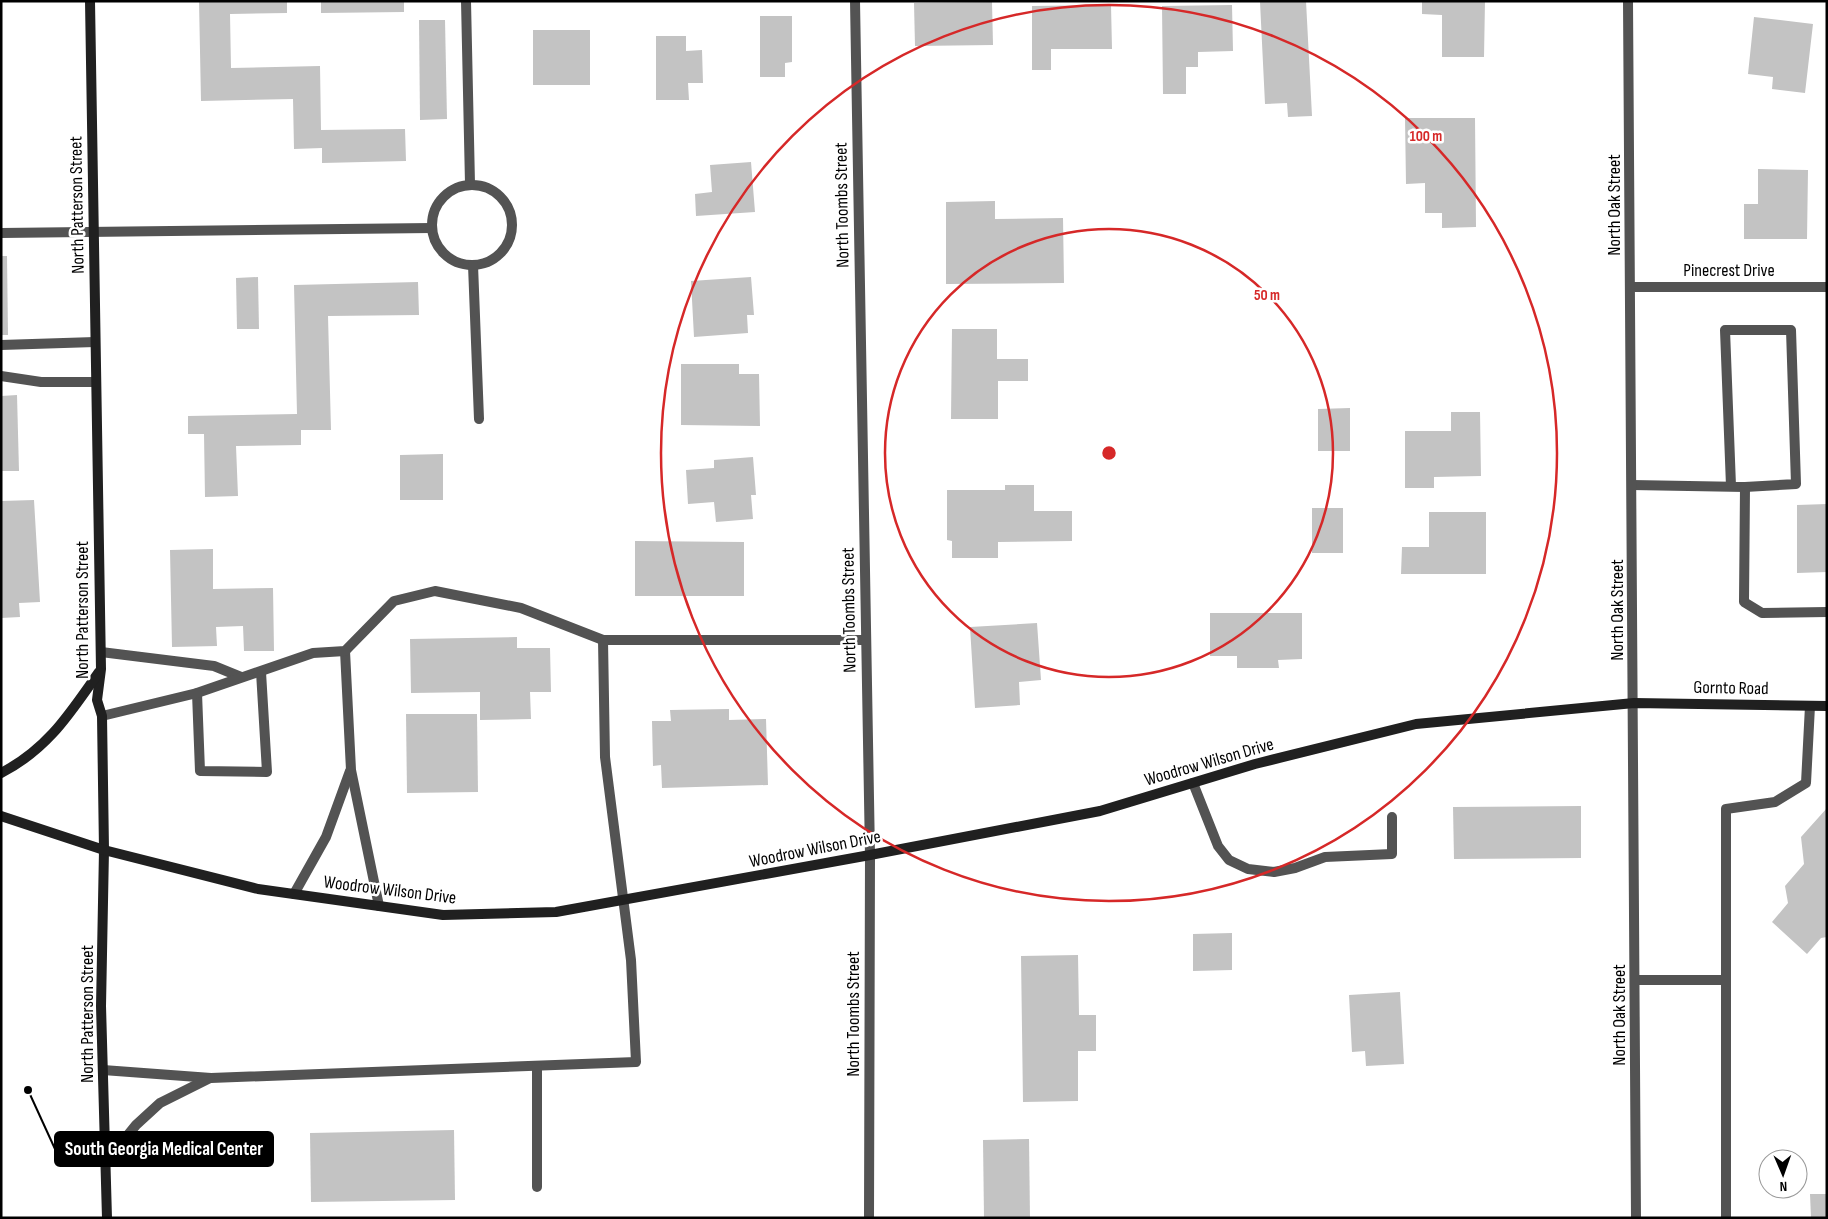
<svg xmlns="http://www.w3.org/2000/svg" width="1828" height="1219" viewBox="0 0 1828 1219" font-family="'Sofia Sans Condensed',sans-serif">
<rect width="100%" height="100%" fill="#fff"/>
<!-- building -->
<g fill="#c3c3c3">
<path d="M199,1H287V13L230,14L231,68L320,66L321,130L405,129L406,161L322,163V148L294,149L293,99L201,101Z"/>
<path d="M321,1H404V12L321,13Z"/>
<path d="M1280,1H1306L1312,116L1288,117L1287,103L1265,104L1260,2Z"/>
<path d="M1422,1H1485L1484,57H1442V15L1422,14Z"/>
<path d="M992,2L993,45L915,46L914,3Z"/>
<path d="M1111,5L1112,49H1051V70H1032V6Z"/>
<path d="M1232,5L1233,51L1198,52V67H1186V94H1163L1162,6Z"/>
<path d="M760,16H792V62L785,63V77H760Z"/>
<path d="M1754,17L1813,24L1805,93L1772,89L1773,77L1748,74Z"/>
<path d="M419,20H445L447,119L420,120Z"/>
<rect x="533" y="30" width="57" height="55"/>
<path d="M656,36H686V51L702,50L703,83H688L689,100H656Z"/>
<path d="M1405,118H1475L1476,227L1442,228V213H1425V183L1406,184Z"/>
<path d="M751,162L755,212L696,216L695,194L712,192L710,165Z"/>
<path d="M1758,169L1808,170L1807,239H1744V204H1758Z"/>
<path d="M995,201V219L1063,218L1064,283L946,284V202Z"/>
<path d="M1,256H7L8,335H1Z"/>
<path d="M258,277L259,329H237L236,278Z"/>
<path d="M751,277L754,315H747L748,333L694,337L691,281Z"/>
<path d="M418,282L419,315L328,316L331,430H301V445L236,446L238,496L205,497L204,434H188V416L297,414L294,285Z"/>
<path d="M952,329H997V359H1028V381H998V419H951Z"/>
<path d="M681,364H739V374H759L760,426L681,425Z"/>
<path d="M17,395L19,471H1V396Z"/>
<path d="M1350,408V451H1318V409Z"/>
<path d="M1451,412H1480L1481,476L1434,477V488H1405V431H1451Z"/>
<path d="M443,454V500H400V455Z"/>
<path d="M753,457L756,495H751L753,519L716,522L714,502L688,504L686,470L714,468V460Z"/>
<path d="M1005,485H1034V511H1072V541L998,542V558H952V541L947,540V490H1005Z"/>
<path d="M34,500L40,602L19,603L20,617L1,618V501Z"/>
<path d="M1827,504V572L1797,573V505Z"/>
<rect x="1312" y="508" width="31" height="45"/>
<path d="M1429,512H1486V574H1401L1402,547H1429Z"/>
<path d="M635,541L744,542V596H635Z"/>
<path d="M213,549V589L273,588L274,651H244L243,626L216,627L217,646L172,647L170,550Z"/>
<path d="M1210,613H1302V659L1278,660L1279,668H1237V656H1210Z"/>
<path d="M1037,623L1041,680L1019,682L1020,705L975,708L970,627Z"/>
<path d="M517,637V648H550L551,692H530L531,719L480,720V692L411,693L410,639Z"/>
<path d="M729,709V720L766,719L768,785L662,788L661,765L653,766L652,721H671L670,710Z"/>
<path d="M406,714H477L478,792L407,793Z"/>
<path d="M1581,806V858L1454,859L1453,807Z"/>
<path d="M1827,808V937L1821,938L1807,954L1772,922L1788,903L1785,886L1804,864L1801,837Z"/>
<path d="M1232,933V970L1193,971V934Z"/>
<path d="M1078,955L1079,1015H1096V1051H1078V1101L1023,1102L1021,956Z"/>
<path d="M1400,992L1404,1064L1366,1066L1365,1051L1352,1052L1349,995Z"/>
<path d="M454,1130L455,1200L311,1202L310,1133Z"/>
<path d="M1029,1139L1030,1218H984L983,1140Z"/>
<path d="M1810,1194H1827V1218H1811Z"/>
</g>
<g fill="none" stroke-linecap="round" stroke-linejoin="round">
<!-- service -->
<g stroke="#535353" stroke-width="10">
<path d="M466,1L470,184"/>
<circle cx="472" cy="225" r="40"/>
<path d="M1,233L432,228"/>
<path d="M473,265L479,419"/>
<path d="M1,345L95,342"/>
<path d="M1,376L41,382H96"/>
<path d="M1632,485L1745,487L1796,484L1791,330H1725L1731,486"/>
<path d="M1745,487L1744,602L1762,613L1827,612"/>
<path d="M345,651L351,770L379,906"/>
<path d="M101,652L214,666L241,677"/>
<path d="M197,693L200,771L267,772L261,672"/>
<path d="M102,716L197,693L313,653L345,651L394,601L435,591L521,608L603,640H866"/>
<path d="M1193,783L1218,846L1229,860L1248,869L1274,872L1295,868L1325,857L1392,854V817"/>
<path d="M294,894L326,837L350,771"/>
<path d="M1635,980H1726"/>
<path d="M103,1070L211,1078L636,1062L631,960L605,757L603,640"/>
<path d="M106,1162L136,1125L160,1103L210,1078"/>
<path d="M537,1187V1066"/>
<path d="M1726,1218V809L1775,802L1806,783L1810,706"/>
</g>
<!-- minor -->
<g stroke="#535353" stroke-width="10">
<path d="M855,1L870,855L869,1218"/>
<path d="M1631,287H1827"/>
</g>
<!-- tertiary -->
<path stroke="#535353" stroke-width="10" d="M1628,1L1636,1218"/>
<!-- secondary -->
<g stroke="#202020" stroke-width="10">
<path d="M90,1L101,669L97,700L102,716L104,850L101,1006L107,1218"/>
<path d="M1,773C48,749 70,713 99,672"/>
<path d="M1,816L104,850L258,889L443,915L556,912L870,855L1100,811L1255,764L1416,724L1634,703L1827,706"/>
</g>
</g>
<!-- distance rings -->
<g fill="none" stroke="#d62828" stroke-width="2.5">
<circle cx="1109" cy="453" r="224"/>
<circle cx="1109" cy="453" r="448"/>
</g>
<g text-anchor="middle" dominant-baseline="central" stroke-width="5" stroke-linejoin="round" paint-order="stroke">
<!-- street labels -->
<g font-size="18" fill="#000" stroke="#fff">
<text transform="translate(77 205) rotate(-91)">North Patterson Street</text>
<text transform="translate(842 205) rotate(-91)">North Toombs Street</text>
<text transform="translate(1614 205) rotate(-90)">North Oak Street</text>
<text x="1729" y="270">Pinecrest Drive</text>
<text transform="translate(82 610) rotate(-90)">North Patterson Street</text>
<text transform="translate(849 610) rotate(-91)">North Toombs Street</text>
<text transform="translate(1617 610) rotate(-90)">North Oak Street</text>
<text transform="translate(1731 688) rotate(1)">Gornto Road</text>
<text transform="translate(1209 762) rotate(-16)">Woodrow Wilson Drive</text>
<text transform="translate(815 849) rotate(-11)">Woodrow Wilson Drive</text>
<text transform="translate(390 890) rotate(7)">Woodrow Wilson Drive</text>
<text transform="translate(87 1014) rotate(-90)">North Patterson Street</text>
<text transform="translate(853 1014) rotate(-90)">North Toombs Street</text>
<text transform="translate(1619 1015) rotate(-90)">North Oak Street</text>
</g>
</g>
<circle cx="1109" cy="453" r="8" fill="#d62828" stroke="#fff" stroke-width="2.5"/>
<g font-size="15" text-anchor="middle" font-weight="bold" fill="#d62828" stroke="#fff" stroke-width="5" stroke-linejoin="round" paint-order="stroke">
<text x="1426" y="141">100 m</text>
<text x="1267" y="300">50 m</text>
</g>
<!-- callouts -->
<path fill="none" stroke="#000" stroke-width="2" d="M28 1090L55 1149"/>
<circle fill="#000" stroke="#fff" stroke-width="2" cx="28" cy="1090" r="5"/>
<rect fill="#000" stroke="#000" stroke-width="2" x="55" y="1132" width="218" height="34" rx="5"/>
<g font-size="19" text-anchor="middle" font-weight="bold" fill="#fff">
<text x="164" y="1155">South Georgia Medical Center</text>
</g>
<!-- border -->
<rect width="1828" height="1219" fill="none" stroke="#000000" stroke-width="5"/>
<!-- north arrow -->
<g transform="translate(1783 1174) rotate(178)"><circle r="24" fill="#ffffff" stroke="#999999"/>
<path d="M0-4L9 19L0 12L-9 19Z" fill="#000000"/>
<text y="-8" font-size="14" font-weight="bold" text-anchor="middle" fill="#000000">N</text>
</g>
</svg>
